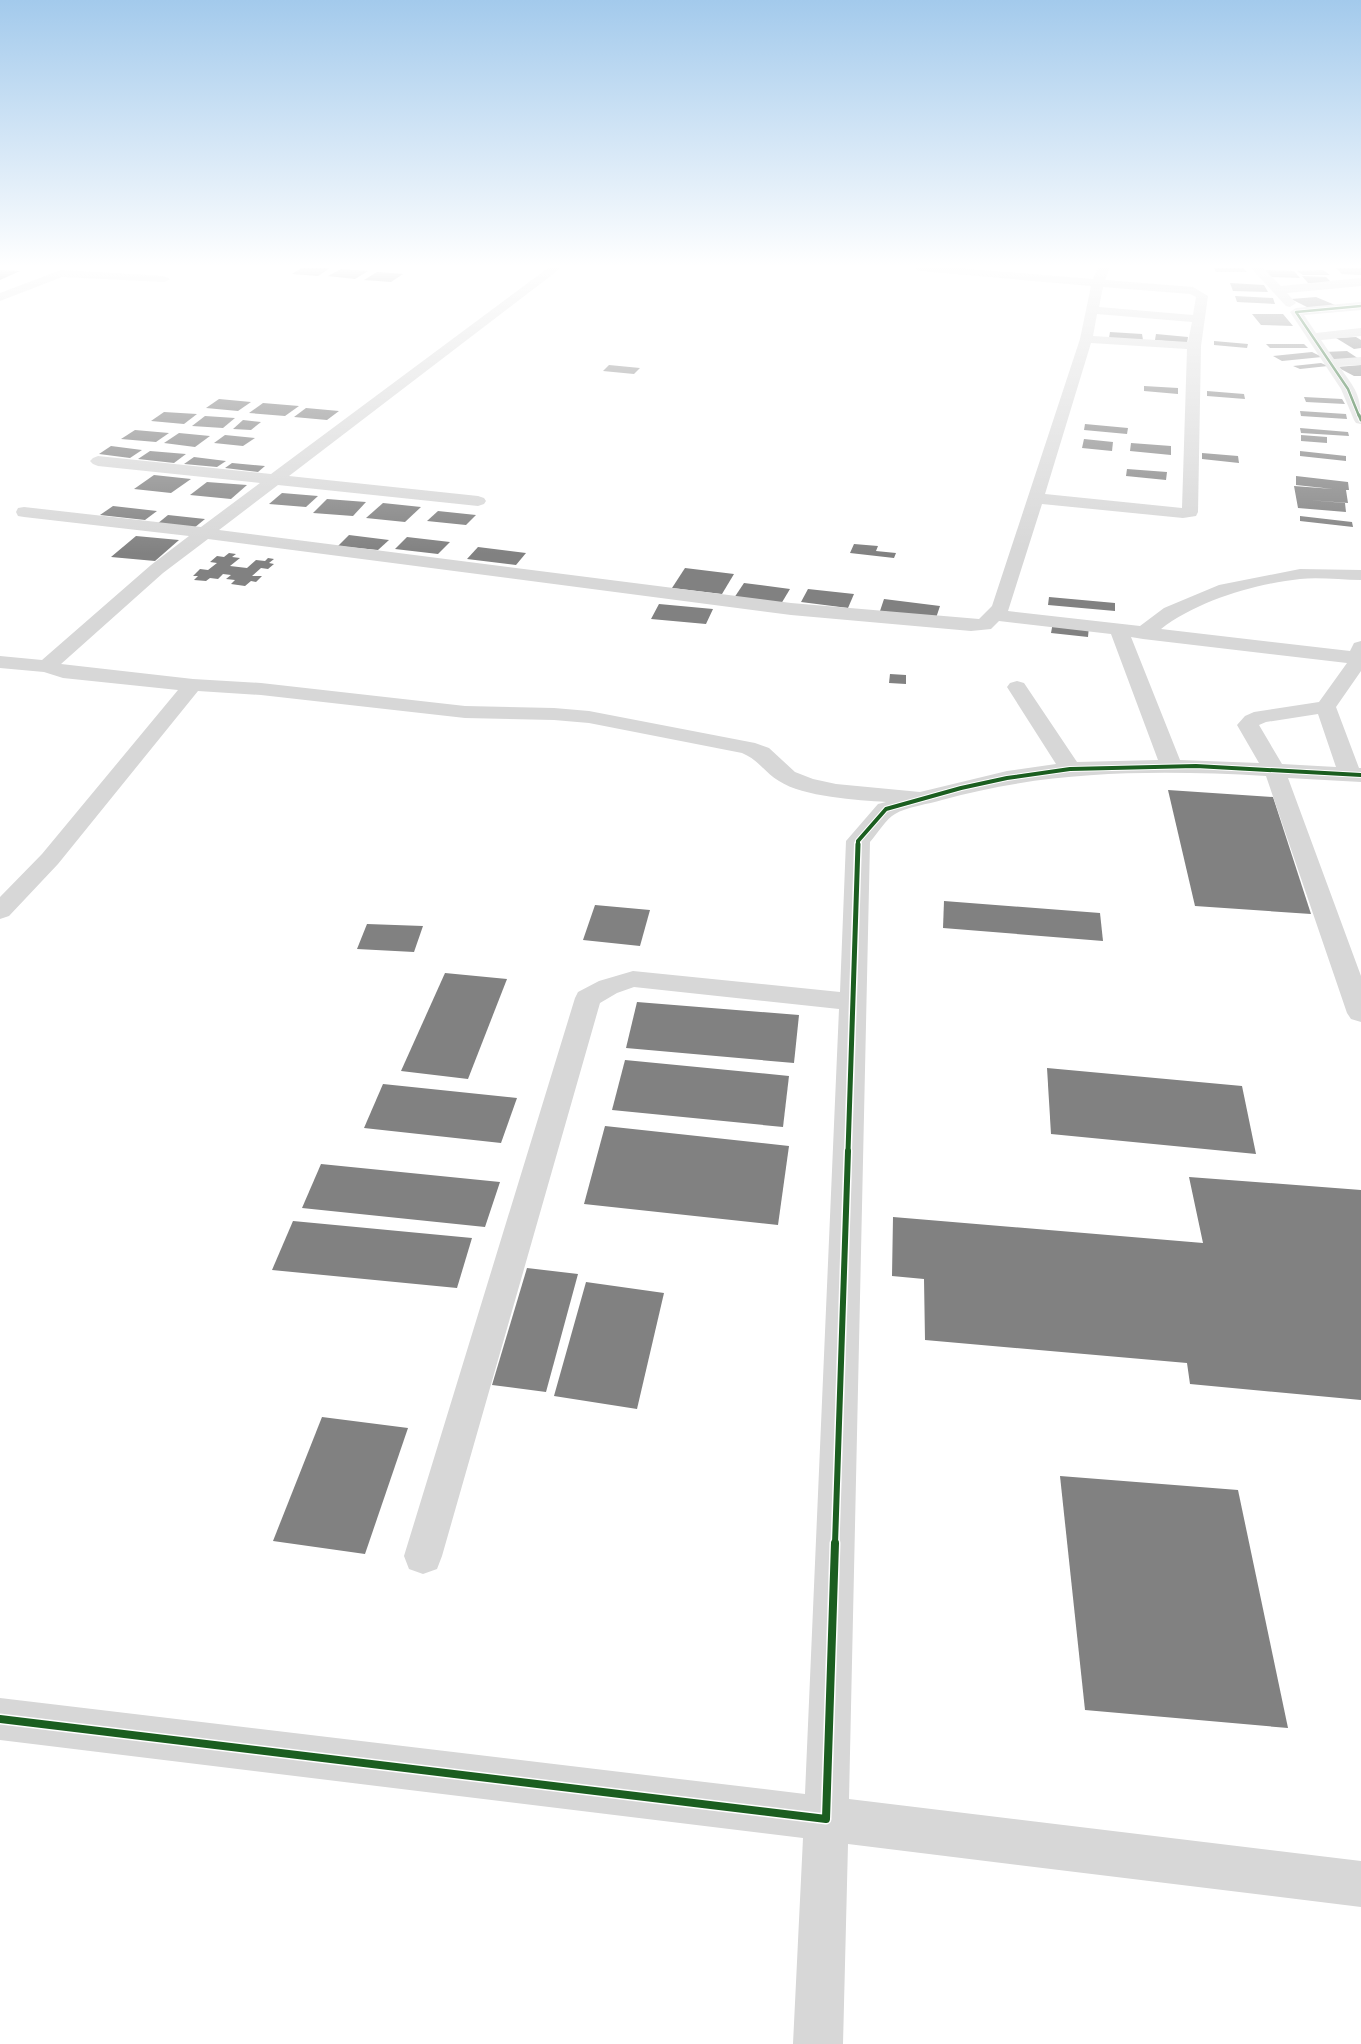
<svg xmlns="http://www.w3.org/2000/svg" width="1361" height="2044" viewBox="0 0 1361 2044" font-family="Lato,sans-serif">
<rect width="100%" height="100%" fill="#fff"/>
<!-- building -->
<g fill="#818181">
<path d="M302,268H330L318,276L292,274Z"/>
<path d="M1214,268H1243L1247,272H1216Z"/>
<path d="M1336,268H1361V275L1342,274Z"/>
<path d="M341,269L368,271L355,279L328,276Z"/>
<path d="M0,270L20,271L0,280Z"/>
<path d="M1263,270L1294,271L1300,278L1269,277Z"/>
<path d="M1323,270L1330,275H1303L1297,271Z"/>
<path d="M377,272L403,274L391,282L364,280Z"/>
<path d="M1302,276L1326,277L1332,283H1308Z"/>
<path d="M1230,283L1264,285L1268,292L1233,291Z"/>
<path d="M1235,296L1273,298L1275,304L1237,302Z"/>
<path d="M1316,297L1335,305L1309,308L1291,299Z"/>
<path d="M1252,314H1283L1293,326L1261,325Z"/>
<path d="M1110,332L1142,334L1143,340L1109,338Z"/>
<path d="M1156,334L1188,337L1187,343L1155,340Z"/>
<path d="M1356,337L1361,340V348L1354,349L1336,338Z"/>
<path d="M1214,341L1248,344L1247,348L1214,345Z"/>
<path d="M1266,344H1304L1308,348H1270Z"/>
<path d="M1347,351L1359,359L1336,361L1324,352Z"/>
<path d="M1312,352L1322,357L1282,361L1273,356Z"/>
<path d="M1321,363L1328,366L1300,369L1293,366Z"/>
<path d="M609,365L640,368L634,374L603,371Z"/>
<path d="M1361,365V376H1354L1337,367Z"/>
<path d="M1144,386L1178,388V394L1144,391Z"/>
<path d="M1207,391L1244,394L1245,399L1207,396Z"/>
<path d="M1304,397L1342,399L1345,404L1306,402Z"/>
<path d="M219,399L251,402L238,411L206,408Z"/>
<path d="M263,403L299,406L285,416L249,413Z"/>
<path d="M306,408L339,411L327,420L294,417Z"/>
<path d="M1300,411L1346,414L1347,419L1301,416Z"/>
<path d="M164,412L197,414L184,424L151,421Z"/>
<path d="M205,416L235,418L223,428L192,426Z"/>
<path d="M243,420L261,422L251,430L233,429Z"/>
<path d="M1085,424L1128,428L1127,434L1084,430Z"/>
<path d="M1300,428L1348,432L1349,436L1301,433Z"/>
<path d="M135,430L169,433L156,442L121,439Z"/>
<path d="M179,433L210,436L195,447L164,443Z"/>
<path d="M225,435L255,438L243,446L214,443Z"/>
<path d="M1301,435L1327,437V443L1301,441Z"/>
<path d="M1084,439L1113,442L1112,451L1082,448Z"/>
<path d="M1131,443L1171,446V455L1130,451Z"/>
<path d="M111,446L142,450L130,458L99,454Z"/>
<path d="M150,451L186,454L174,463L138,459Z"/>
<path d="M1300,451L1346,456V461L1300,456Z"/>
<path d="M1202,453L1238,456L1239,463L1202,459Z"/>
<path d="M194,457L226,461L217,467L184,464Z"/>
<path d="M232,463L265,466L258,472L225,468Z"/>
<path d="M1127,469L1167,472L1166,480L1126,476Z"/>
<path d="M154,475L191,479L171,493L134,489Z"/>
<path d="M1296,476L1348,482L1349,490H1346L1348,503L1308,500L1345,503L1346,512L1298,508L1294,486L1333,489L1296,485Z"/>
<path d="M207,482L247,485L231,499L190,495Z"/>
<path d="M282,493L318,496L306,507L269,504Z"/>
<path d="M327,499L366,502L353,516L313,513Z"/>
<path d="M383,503L421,507L405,522L366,518Z"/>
<path d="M113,506L157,511L145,520L100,515Z"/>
<path d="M438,511L476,515L466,525L427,521Z"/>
<path d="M168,515L205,519L194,528L157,524Z"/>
<path d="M1300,516L1352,522L1353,527L1300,521Z"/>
<path d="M349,535L389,540L378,550L338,546Z"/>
<path d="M136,536L179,540L155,561L111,557Z"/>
<path d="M407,537L450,542L438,554L395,549Z"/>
<path d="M854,544L878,546L876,551L896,553L894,558L850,553Z"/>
<path d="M478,547L526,553L516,565L467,559Z"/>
<path d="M229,553L236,554L232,557L240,558L230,566L247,568L256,560L265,561L268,558L274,559L269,563L274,564L268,569L261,568L252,576H262L256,582L251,581L245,586L231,584L235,580L226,579L231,575L223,574L218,579L210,578L206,581L194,580L198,576H193L200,569L208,570L217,563L210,562L217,556L224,557Z"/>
<path d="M685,568L734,574L722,594L672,588Z"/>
<path d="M744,583L790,589L781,604L734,598Z"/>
<path d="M808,589L854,594L848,608L801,602Z"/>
<path d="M1049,597L1115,603V611L1048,605Z"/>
<path d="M884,599L940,606L936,618L880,611Z"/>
<path d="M659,604L713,609L706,624L651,619Z"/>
<path d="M1053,622L1089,626L1088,637L1051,633Z"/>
<path d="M890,674L906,675V684L889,683Z"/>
<path d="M1168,790L1273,797L1311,914L1195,906Z"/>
<path d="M944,901L1100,913L1103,941L943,928Z"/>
<path d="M595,905L650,910L640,946L583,940Z"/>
<path d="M367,924L423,926L414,952L357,949Z"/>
<path d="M445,973L507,979L468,1079L401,1071Z"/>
<path d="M637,1002L799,1015L794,1063L626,1048Z"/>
<path d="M625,1060L789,1076L783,1127L612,1110Z"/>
<path d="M1047,1068L1242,1086L1256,1154L1051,1134Z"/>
<path d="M383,1084L517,1098L501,1143L364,1128Z"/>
<path d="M605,1126L789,1146L778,1225L584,1204Z"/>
<path d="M321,1164L500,1182L485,1227L302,1208Z"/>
<path d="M1189,1177L1361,1190V1400L1190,1384L1187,1363L925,1340L924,1279L892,1276L893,1217L1203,1243Z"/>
<path d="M293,1221L472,1238L457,1288L272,1270Z"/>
<path d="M527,1268L578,1274L546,1392L492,1385Z"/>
<path d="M586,1282L664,1293L637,1409L554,1396Z"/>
<path d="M322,1417L408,1428L365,1554L273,1541Z"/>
<path d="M1060,1476L1238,1490L1288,1728L1085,1710Z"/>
</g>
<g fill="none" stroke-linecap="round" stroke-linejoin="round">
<!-- minor -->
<g fill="#d7d7d7" fill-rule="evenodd">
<path d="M548,268H561L289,476L478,496L484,498L486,501L484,504L478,506L278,485L219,530L791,603L979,619L992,606L1080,339L1091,286L920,271L914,268H958L1093,279L1098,268H1110L1105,280L1193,287L1208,296L1201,346L1198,512L1196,516L1183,518L1042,504L1008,611L1140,626L1164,608L1219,585L1300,569L1361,570V580C1341,580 1320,577 1300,579C1254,584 1197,601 1161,629L1350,651L1354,643L1361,641V671L1336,707L1359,768H1361V782L1288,778L1361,976V1022L1351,1019L1347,1013L1266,776C1155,770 1049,770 942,800C929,804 906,807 895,814C886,819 877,834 870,842L849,1799L1361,1861V1907L848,1844L843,2044H793L803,1838L0,1740V1698L805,1794L839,1009L634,987L617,993L600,1003L442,1556L437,1569L423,1574L409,1569L404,1556L575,998L578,992L599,981L633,971L840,992L846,841L878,804L886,802C858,800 803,797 779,781C764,772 759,760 742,753L589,723L554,720L465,718L261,695L198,691L58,864L9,916L0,919V897L42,854L178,690L63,678L44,672L0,668V656L42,660L151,565L189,536L24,517L18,516L16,512L18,508L24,507L201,527L260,483L98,466L93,464L90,461L93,458L98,456L271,474ZM1103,287L1190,294L1196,297L1193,315L1099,307ZM1097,314L1192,322L1188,342L1093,336ZM1091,343L1187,349L1182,508L1045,494ZM208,539L791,615L971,631L991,629L999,621L1111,634L1158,760L1077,762L1024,683L1017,681L1010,683L1007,687L1056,764L1007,771L920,792L836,784L813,779L795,772L769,748L755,743L589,711L554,708L465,706L261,683L193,679L61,664L163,573ZM1131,637L1143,639L1347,663L1319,702L1254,712L1245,716L1237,725L1259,763L1180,760ZM1318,714L1336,767L1282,764L1259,725L1266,722Z"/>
<path d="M1251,268H1263L1281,286L1361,278V286L1287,293L1296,303L1290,307L1286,306Z"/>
<path d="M61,270L164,276L170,279L164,282L62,277L0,301V293Z"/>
<path d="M1361,302V310L1304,315L1316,333L1361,328V336L1321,340L1334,359L1361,357V365L1339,366C1356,390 1361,394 1361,424L1356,423L1354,420L1341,389L1290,312L1296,308Z"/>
</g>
<!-- cycleway-far5 casing -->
<g stroke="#fff" stroke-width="4">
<path id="cycleway-far5" d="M1359,416L1348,389L1296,312L1361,306"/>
</g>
<!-- cycleway-far4 casing -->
<g stroke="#fff" stroke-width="5">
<path id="cycleway-far4" d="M1359,415L1361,420"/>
</g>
<!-- cycleway-far3 casing -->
<g stroke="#fff" stroke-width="6">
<path id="cycleway-far3" d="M858,845V841L886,809L961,788L1007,778L1070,769L1196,766L1361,775"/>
</g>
<!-- cycleway-far2 casing -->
<g stroke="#fff" stroke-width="8">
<path id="cycleway-far2" d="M848,1152L858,844"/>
</g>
<!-- cycleway-far1 casing -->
<g stroke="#fff" stroke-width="9">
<path id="cycleway-far1" d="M835,1544L848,1151"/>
</g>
<!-- cycleway casing -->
<g stroke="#fff" stroke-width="11">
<path id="cycleway" d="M0,1719L826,1819L835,1543"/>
</g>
<!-- cycleway-far5 -->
<use href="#cycleway-far5" stroke="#1b5e20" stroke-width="2.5"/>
<!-- cycleway-far4 -->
<use href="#cycleway-far4" stroke="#1b5e20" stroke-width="3"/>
<!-- cycleway-far3 -->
<use href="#cycleway-far3" stroke="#1b5e20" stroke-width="4"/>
<!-- cycleway-far2 -->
<use href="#cycleway-far2" stroke="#1b5e20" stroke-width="5"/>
<!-- cycleway-far1 -->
<use href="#cycleway-far1" stroke="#1b5e20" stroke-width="6"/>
<!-- cycleway -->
<use href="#cycleway" stroke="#1b5e20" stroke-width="8"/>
</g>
<!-- sky -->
<linearGradient id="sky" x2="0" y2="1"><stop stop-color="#a3caec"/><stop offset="0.48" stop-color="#fff"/><stop offset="1" stop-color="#fff" stop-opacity="0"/></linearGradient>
<rect width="1361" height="554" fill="url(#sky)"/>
</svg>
